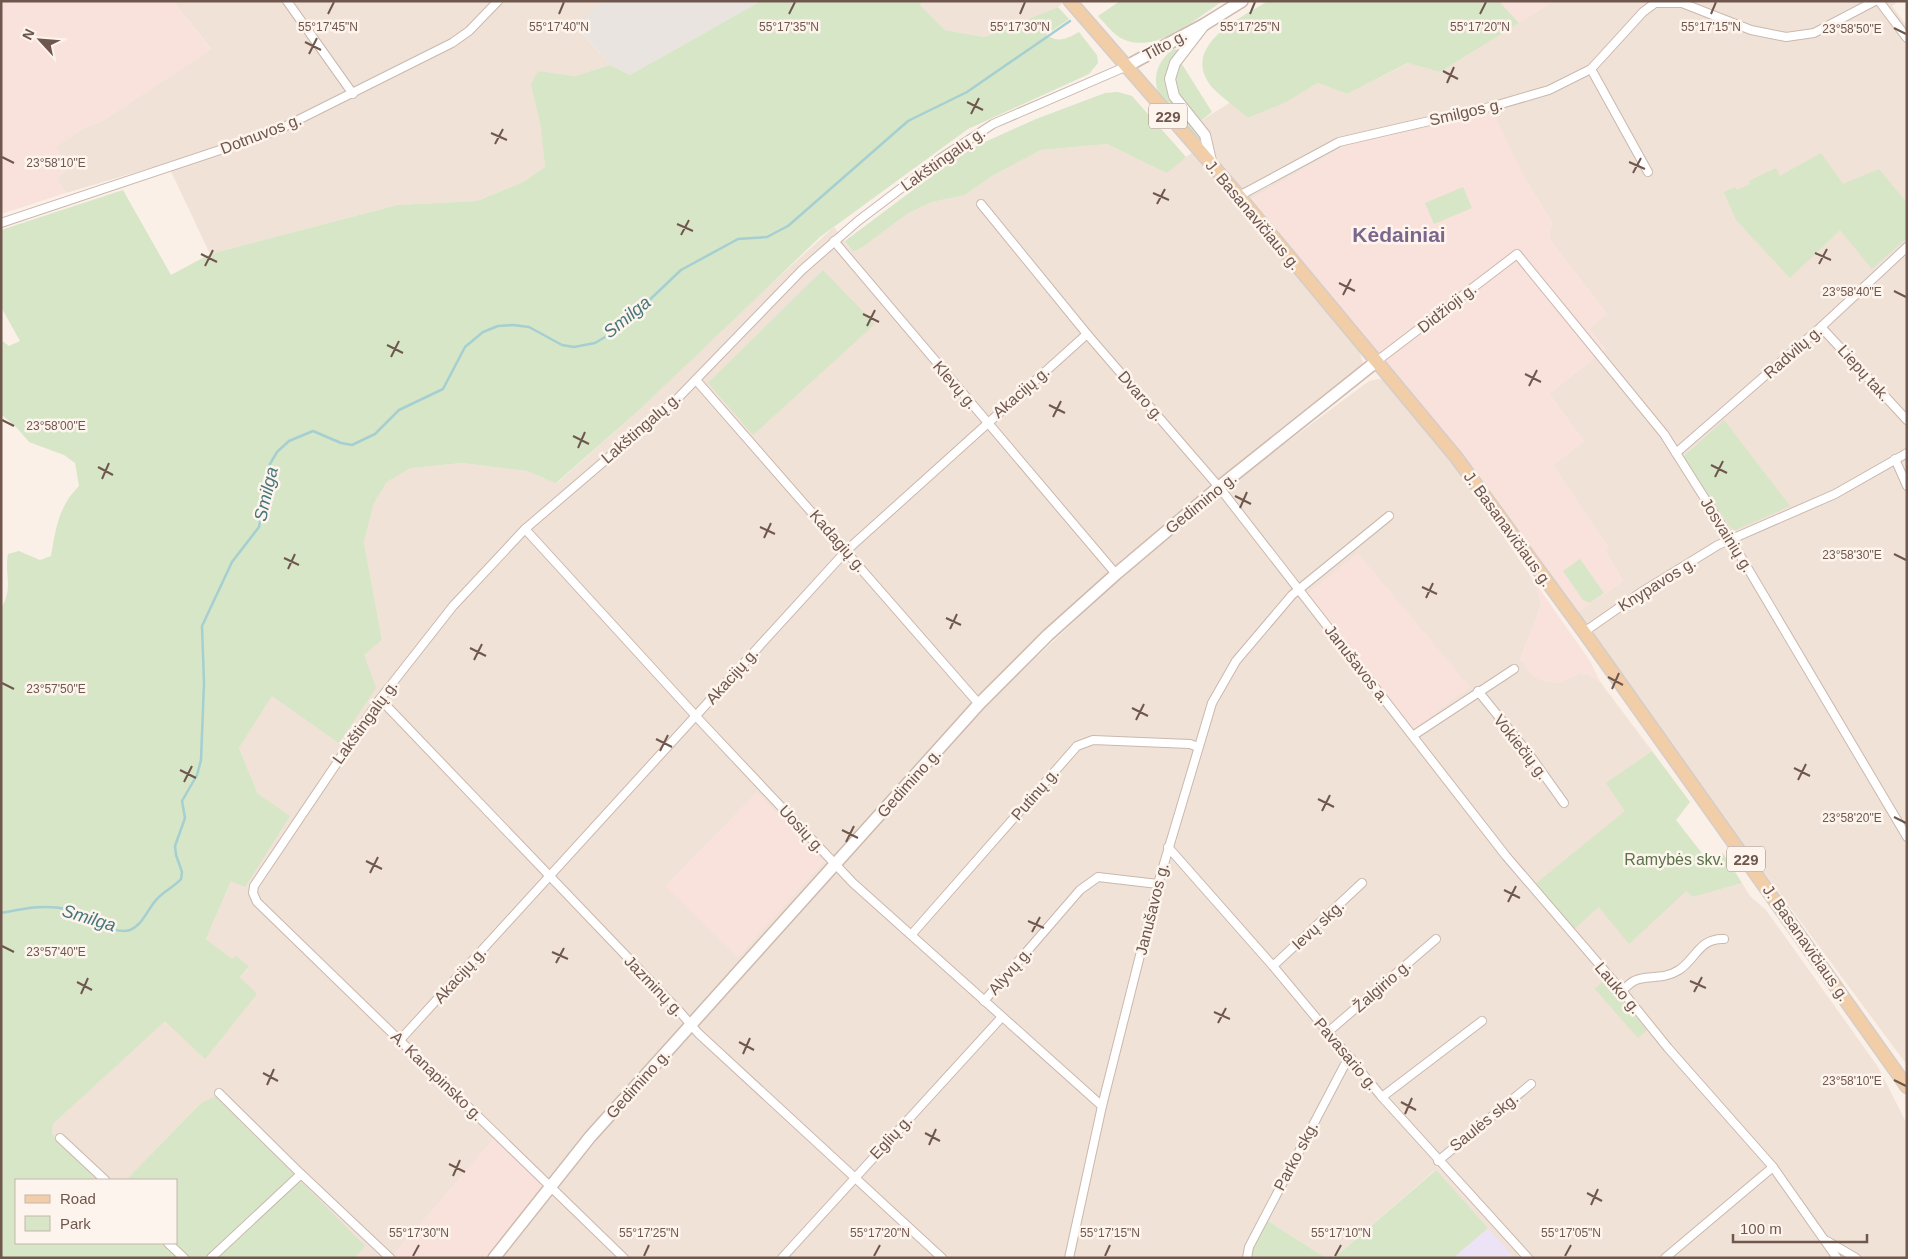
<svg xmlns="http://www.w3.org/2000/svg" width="1908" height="1259" viewBox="0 0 1908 1259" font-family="Arial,sans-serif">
<rect width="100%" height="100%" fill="#faf0e7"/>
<!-- residential -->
<g fill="#f0e2d6">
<path d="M173,1H603L576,26L610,65L575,76L538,71L545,167L523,182L477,201L397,205L210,254L167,163L66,193L57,179L55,147L86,127L101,122L211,49Z"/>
<path d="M923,1H1062L1063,3L1058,7L984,37L945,30L920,5Z"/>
<path d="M1554,1H1898L1892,6L1907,26V1065L1703,790L1578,612L1623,581L1605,550L1608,547L1553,465L1584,441L1549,394L1605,349L1589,328L1607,314L1549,238L1552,223L1527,182L1348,144L1252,199L1236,186L1218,164L1208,134L1199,122L1231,102L1249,118L1284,102L1318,83L1347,94L1409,63L1440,72Z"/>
<path d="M1107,144L1166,172L1193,152L1359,351L1363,363L1358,370L1222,477L1142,545L1064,615L637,1076L572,1150L545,1185L494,1139L395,1253L400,1258H354L364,1246L201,1103L126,1180H100L52,1134L53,1124L165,1020L257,995L240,977L249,968L232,959L206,939L231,881L258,794L239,748L272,696L364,655L382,640L364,542L374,503L387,482L411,468L462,463L527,471L557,483L638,411L741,311L834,227L853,252L863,247L907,214L932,202L965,195L992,176L1041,150Z"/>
<path d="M1378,379L1385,380L1446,453L1536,584L1541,605L1520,660L1558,683L1580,673L1588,674L1601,683L1652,751L1607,783L1626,811L1535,884L1574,928L1599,907L1686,890L1693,897L1742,883L1750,896L1766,910L1878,1067L1907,1124V1258H1453L1488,1228L1435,1170L1334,1258H1326L1268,1221L1252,1250V1258H501L562,1181L647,1081L982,709L1119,579L1247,472L1369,381Z"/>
</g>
<!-- commercial -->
<g fill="#f9e2dc">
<path d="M1,1H173L211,50L101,122L86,127L56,147L67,165L65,172L57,179L66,193L1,214Z"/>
<path d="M1499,1H1554L1519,23Z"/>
<path d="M1494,114L1527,182L1552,223L1549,238L1607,314L1589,328L1605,349L1549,394L1584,441L1553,465L1608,547L1605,550L1623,581L1578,612L1453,447L1252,199L1348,144Z"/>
<path d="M1358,553L1470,687L1414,730L1308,593Z"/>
<path d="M1536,584L1590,661L1601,683L1588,674L1581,673L1558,683L1542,681L1534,677L1520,660L1541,605Z"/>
<path d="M757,792L824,862L738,957L665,886Z"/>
<path d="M494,1138L545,1185L488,1258H400L395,1253Z"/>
</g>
<!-- industrial -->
<path fill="#eae4e0" d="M603,1H761L630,75L610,65L576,25Z"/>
<!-- education -->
<path fill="#ede3f6" d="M1488,1228L1515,1258H1453L1472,1242Z"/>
<!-- green -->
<g fill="#d6e6c7">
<path d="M761,1H923L920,5L945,30L984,37L1058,7L1069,19L1046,35C1060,43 1066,39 1079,32L1097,55L1098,63L1089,74L968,129L820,237L638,411L556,483L527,471L462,463L411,468L387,482L374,503L364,542L382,640L364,655L376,688L339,743L272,696L239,748L258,794L290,816L245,887L231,881L206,939L232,959L236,956L249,967L240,977L257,994L205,1059L165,1021L53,1124L52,1134L100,1180H16V1243H176V1180H126L201,1103L217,1096L365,1246L354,1258H1V609C14,585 4,577 8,554L19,551L40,560L51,556C56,528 58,507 79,486L75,463L64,455L29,442L17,428L1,414V340L9,346L20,341L1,307V230L123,190L171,275L210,254L397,205L477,201L523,182L545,167L541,127L531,84L538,71L575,76L610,65L630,75Z"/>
<path d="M1120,1H1223C1196,18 1159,53 1125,40C1114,36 1106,24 1098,16Z"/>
<path d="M1268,1H1499L1519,23L1440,72L1408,63L1347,94L1318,83L1284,103L1248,118C1239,109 1218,95 1211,86C1180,46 1240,18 1268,1Z"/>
<path d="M1173,49L1178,50L1180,61L1212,112L1199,122L1206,151L1160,98C1152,78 1156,63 1173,49Z"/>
<path d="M1118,92L1132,96L1186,157L1167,173L1107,144L1041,150L992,176L965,195L932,202L907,214L863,247L853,252L845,241L965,151L1036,119L1105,93Z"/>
<path d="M1821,153L1843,184L1879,169L1907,203V238L1872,269L1840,230L1790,278L1736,220L1724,192L1735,187L1737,190L1750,184L1749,181L1776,168L1780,176Z"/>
<path d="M1463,187L1472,208L1434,224L1425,203Z"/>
<path d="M823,270L875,324L753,435L708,383Z"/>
<path d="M1724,420L1790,506L1733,531L1683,457Z"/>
<path d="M1580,559L1604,593L1590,603L1583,600L1563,571Z"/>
<path d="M1652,751L1690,802L1676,820L1708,861L1723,853L1742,883L1693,897L1686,891L1629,944L1599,907L1574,929L1535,884L1625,811L1606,783Z"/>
<path d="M1604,980L1647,1030L1638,1038L1595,989Z"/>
<path d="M1436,1170L1488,1228L1453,1258H1334Z"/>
<path d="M1268,1221L1326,1258H1252V1250Z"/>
</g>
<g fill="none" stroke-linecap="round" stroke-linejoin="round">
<!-- stream -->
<path stroke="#a5cfd1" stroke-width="2.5" d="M1,913C23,909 44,904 66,909C85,912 110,936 130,930C143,925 148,908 157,899C164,891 174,887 181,879L182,872L176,855L175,846L185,818L182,801L197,775L201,760L204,683L202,626L232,562L259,527L270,464L277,452L289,441L313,431L341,443L352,445L375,434L399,410L443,389L465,347L483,332L498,326L513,325L529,327L562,345L574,347L595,343L620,328L681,270L738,239L767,237L788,226L908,121L967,92L1070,21"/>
<!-- minor casing -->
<g stroke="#cab8ae" stroke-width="10">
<g id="minor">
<path d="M287,1L353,94"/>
<path d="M1879,1L1907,38"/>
<path d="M1591,69L1648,172"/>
<path d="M1239,196L1339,142L1494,106L1549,90L1591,69L1643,12L1655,3H1682L1751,30L1786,37L1814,33L1875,1"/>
<path d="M981,204L1087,334L1219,487L1506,856L1622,991L1668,1048L1773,1167L1837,1258"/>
<path d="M1,223L274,132L452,43L469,31L498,1"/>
<path d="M834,241L1116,574"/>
<path d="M1821,327L1907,420"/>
<path d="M1377,361L1517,254L1664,434L1731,540L1907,837"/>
<path d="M696,380L979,704"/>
<path d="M1676,453L1821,327L1907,247"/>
<path d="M1895,459L1907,486"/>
<path d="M525,529L705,726L853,883L1102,1106"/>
<path d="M1584,632L1640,593L1718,545L1835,494L1907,453"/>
<path d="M1478,691L1529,754L1564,803"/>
<path d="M380,699L680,1012L698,1033L942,1258"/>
<path d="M1414,735L1514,669"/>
<path d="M1168,847L1273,966L1382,1097L1528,1258"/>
<path d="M912,934L1077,746L1093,740L1190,744L1198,747"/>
<path d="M1273,966L1362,883"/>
<path d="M1622,991C1626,987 1630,983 1634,981C1646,974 1662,981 1679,970C1696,959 1699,938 1724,939"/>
<path d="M984,1001L1080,890L1098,877L1158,884"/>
<path d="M1328,1032L1436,939"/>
<path d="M400,1040L847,550L1087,334"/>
<path d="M219,1093L301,1174L390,1258"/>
<path d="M1382,1097L1482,1021"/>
<path d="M60,1138L105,1180"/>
<path d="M1438,1161L1531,1084"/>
<path d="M1827,1241L1856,1258"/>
<path d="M168,1243L184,1258"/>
<path d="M211,1258L301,1174"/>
<path d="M624,1258L257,902L253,893L254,886L380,699L453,606L525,529L678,398L802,270L858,221L941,158L993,124L1125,67"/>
<path d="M782,1258L1001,1018"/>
<path d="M1069,1258L1102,1106L1158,884L1212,703L1236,661L1292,595L1389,516"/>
<path d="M1247,1258L1249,1247L1344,1066L1351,1058"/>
<path d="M1665,1258L1773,1167"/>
</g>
</g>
<!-- tertiary casing -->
<g stroke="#cab8ae" stroke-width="12">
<path id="tertiary" d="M1205,24L1175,63L1170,79L1174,96L1205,135L1212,165"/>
</g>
<!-- secondary casing -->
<g stroke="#cebaaf" stroke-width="14">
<g id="secondary">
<path d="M1125,67L1205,24L1242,1"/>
<path d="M494,1258L590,1137L979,704L1048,635L1116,574L1219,487L1377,361"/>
</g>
</g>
<!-- primary casing -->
<g stroke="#d4cdca" stroke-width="15">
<path id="primary" d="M1070,1L1239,196L1456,457L1584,632L1907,1087"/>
</g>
<!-- minor -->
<use href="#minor" stroke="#fff" stroke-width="8"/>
<!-- tertiary -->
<use href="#tertiary" stroke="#fff" stroke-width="10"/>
<!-- secondary -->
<use href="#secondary" stroke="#fff" stroke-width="11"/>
<!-- primary -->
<use href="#primary" stroke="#f1cea7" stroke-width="12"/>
</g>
<!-- ticks -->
<path fill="none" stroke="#70574e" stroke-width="2" d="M328,14L334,2M559,14L564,2M789,14L795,2M1020,14L1025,2M1250,14L1255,2M1480,14L1486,2M1711,14L1716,2M1894,28L1906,34M305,42L321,50M309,54L317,38M1443,71L1458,79M1447,83L1454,67M967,102L983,110M971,114L979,98M491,133L507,140M495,144L503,129M2,157L14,163M1629,162L1645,169M1633,173L1641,158M1153,193L1169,200M1157,204L1165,189M677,224L693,231M681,235L689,220M1815,253L1831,260M201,254L217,262M1819,264L1827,249M205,266L213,250M1339,283L1355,291M1894,291L1906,297M1343,295L1351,279M863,314L879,322M867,326L875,310M387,345L403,353M391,357L399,341M1525,374L1541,382M1529,386L1537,370M1049,405L1065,413M1053,417L1061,401M2,420L14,426M573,436L589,444M578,448L585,432M1711,465L1727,473M98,467L113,475M1715,477L1723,461M102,479L109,463M1235,496L1251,504M1240,508L1247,492M760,527L775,534M764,538L771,523M1894,554L1906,560M284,558L299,565M288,569L295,554M1422,587L1437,594M1426,598L1433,583M946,618L961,625M950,629L957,614M470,648L486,656M474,660L482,644M1608,677L1623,685M2,683L14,689M1612,689L1619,673M1132,708L1148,716M1136,720L1144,704M656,739L672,747M660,751L668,735M1794,768L1810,776M180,770L196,778M1798,780L1806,764M184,782L192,766M1318,799L1334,807M1322,811L1330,795M1894,817L1906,823M842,830L858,838M846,842L854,826M366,861L382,869M370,873L378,857M1504,890L1520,898M1508,902L1516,886M1028,921L1044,928M1032,932L1040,917M2,946L14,952M552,952L568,959M556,963L564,948M1690,981L1706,988M77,982L92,990M1694,992L1702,977M81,994L88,978M1214,1012L1230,1019M1218,1023L1226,1008M739,1042L754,1050M743,1054L750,1038M263,1073L278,1081M1894,1080L1906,1086M267,1085L274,1069M1401,1102L1416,1110M1405,1114L1412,1098M925,1133L940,1141M929,1145L936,1129M449,1164L465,1172M453,1176L460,1160M1587,1193L1602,1201M1591,1205L1598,1189M413,1256L419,1245M644,1256L649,1245M874,1256L880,1245M1105,1256L1110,1245M1335,1256L1341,1245M1565,1256L1571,1245"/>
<g text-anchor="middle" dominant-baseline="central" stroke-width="5" stroke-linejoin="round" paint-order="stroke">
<!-- shield labels -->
<g fill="#fdf5ed" stroke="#9a867e" stroke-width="1">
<rect x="1149" y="103.5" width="38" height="25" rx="4"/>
<rect x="1727" y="846.5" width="38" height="25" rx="4"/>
</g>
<g font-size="15" font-weight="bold" fill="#70574e">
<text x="1168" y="116">229</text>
<text x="1746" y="859">229</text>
</g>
<!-- street labels -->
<g font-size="16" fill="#70574e" stroke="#fdf5ed">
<text transform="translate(1165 45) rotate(-28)">Tilto g.</text>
<text transform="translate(1466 112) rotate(-13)">Smilgos g.</text>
<text transform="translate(261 134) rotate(-21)">Dotnuvos g.</text>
<text transform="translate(943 159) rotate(-35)">Lakštingalų g.</text>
<text transform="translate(1253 215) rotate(50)">J. Basanavičiaus g.</text>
<text transform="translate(1447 308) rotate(-38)">Didžioji g.</text>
<text transform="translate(1793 352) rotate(-41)">Radvilų g.</text>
<text transform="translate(1864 373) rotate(48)">Liepų tak.</text>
<text transform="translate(955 385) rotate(49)">Klevų g.</text>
<text transform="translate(1021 392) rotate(-41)">Akacijų g.</text>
<text transform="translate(1141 396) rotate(49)">Dvaro g.</text>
<text transform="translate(641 428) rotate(-41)">Lakštingalų g.</text>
<text transform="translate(1201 503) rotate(-39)">Gedimino g.</text>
<text transform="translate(1508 529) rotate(54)">J. Basanavičiaus g.</text>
<text transform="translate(1727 535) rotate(58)">Josvainių g.</text>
<text transform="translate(838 541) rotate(49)">Kadagių g.</text>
<text transform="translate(1657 584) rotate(-32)">Knypavos g.</text>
<text transform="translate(1357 664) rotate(52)">Janušavos a.</text>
<text transform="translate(732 676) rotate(-48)">Akacijų g.</text>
<text transform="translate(365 722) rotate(-54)">Lakštingalų g.</text>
<text transform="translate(1521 747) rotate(52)">Vokiečių g.</text>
<text transform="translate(909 783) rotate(-48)">Gedimino g.</text>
<text transform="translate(1035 794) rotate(-49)">Putinų g.</text>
<text transform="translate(802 829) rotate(47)">Uosių g.</text>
<text transform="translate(1152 909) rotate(-76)">Janušavos g.</text>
<text transform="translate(1318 925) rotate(-43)">Ievų skg.</text>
<text transform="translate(1806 943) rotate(55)">J. Basanavičiaus g.</text>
<text transform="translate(1010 971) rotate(-49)">Alyvų g.</text>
<text transform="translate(460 975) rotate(-48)">Akacijų g.</text>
<text transform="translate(654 986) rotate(46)">Jazminų g.</text>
<text transform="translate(1382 986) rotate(-41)">Žalgirio g.</text>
<text transform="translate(1618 988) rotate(50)">Lauko g.</text>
<text transform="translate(1346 1054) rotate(50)">Pavasario g.</text>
<text transform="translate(437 1076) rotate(44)">A. Kanapinsko g.</text>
<text transform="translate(638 1084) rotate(-48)">Gedimino g.</text>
<text transform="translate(1484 1122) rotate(-39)">Saulės skg.</text>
<text transform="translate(891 1137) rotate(-47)">Eglių g.</text>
<text transform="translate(1296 1156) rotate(-62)">Parko skg.</text>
</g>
<!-- park labels -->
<g font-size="16" fill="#597448" stroke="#fdf5ed">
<text x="1674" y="859">Ramybės skv.</text>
</g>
<!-- water labels -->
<g font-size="18" font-style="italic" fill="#47777a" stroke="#fdf5ed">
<text transform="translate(627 317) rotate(-39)">Smilga</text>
<text transform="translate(266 494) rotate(-77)">Smilga</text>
<text transform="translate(89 918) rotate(17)">Smilga</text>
</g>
<!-- district labels -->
<g font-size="21" font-weight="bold" fill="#7b668c" stroke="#fdf5ed">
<text x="1399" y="234">Kėdainiai</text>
</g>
</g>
<g font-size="12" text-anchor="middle" fill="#70574e" stroke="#fdf5ed" stroke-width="5" stroke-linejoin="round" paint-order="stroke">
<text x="328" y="31">55°17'45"N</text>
<text x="559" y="31">55°17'40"N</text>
<text x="789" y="31">55°17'35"N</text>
<text x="1020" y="31">55°17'30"N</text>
<text x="1250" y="31">55°17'25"N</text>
<text x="1480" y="31">55°17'20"N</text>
<text x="1711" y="31">55°17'15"N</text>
<text x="1852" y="33">23°58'50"E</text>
<text x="56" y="167">23°58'10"E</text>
<text x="1852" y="296">23°58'40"E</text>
<text x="56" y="430">23°58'00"E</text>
<text x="1852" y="559">23°58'30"E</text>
<text x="56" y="693">23°57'50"E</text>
<text x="1852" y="822">23°58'20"E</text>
<text x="56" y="956">23°57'40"E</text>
<text x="1852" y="1085">23°58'10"E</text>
<text x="419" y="1237">55°17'30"N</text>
<text x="649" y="1237">55°17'25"N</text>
<text x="880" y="1237">55°17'20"N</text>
<text x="1110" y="1237">55°17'15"N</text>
<text x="1341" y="1237">55°17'10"N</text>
<text x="1571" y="1237">55°17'05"N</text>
</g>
<!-- border -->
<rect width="1908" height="1259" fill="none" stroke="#70574e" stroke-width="5"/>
<!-- legend -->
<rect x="15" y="1179" width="162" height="65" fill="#fdf5ed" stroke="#c5b6ad"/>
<rect x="25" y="1195" width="25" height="8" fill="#f1cea7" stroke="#c5b6ad"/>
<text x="60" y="1204" font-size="15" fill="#70574e">Road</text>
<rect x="25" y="1216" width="25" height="15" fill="#d6e6c7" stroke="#c5b6ad"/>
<text x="60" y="1229" font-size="15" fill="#70574e">Park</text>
<!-- north arrow -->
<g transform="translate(40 40) rotate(296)" stroke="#fdf5ed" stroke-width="4" paint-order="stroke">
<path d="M0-4L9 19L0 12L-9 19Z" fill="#70574e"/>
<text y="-8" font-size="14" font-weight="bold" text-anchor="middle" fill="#70574e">N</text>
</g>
<!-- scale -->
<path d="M1733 1234v8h134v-8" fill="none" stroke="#70574e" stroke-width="2.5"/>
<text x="1740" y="1234" font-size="15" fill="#70574e" stroke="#fdf5ed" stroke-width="4" paint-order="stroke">100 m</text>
</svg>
